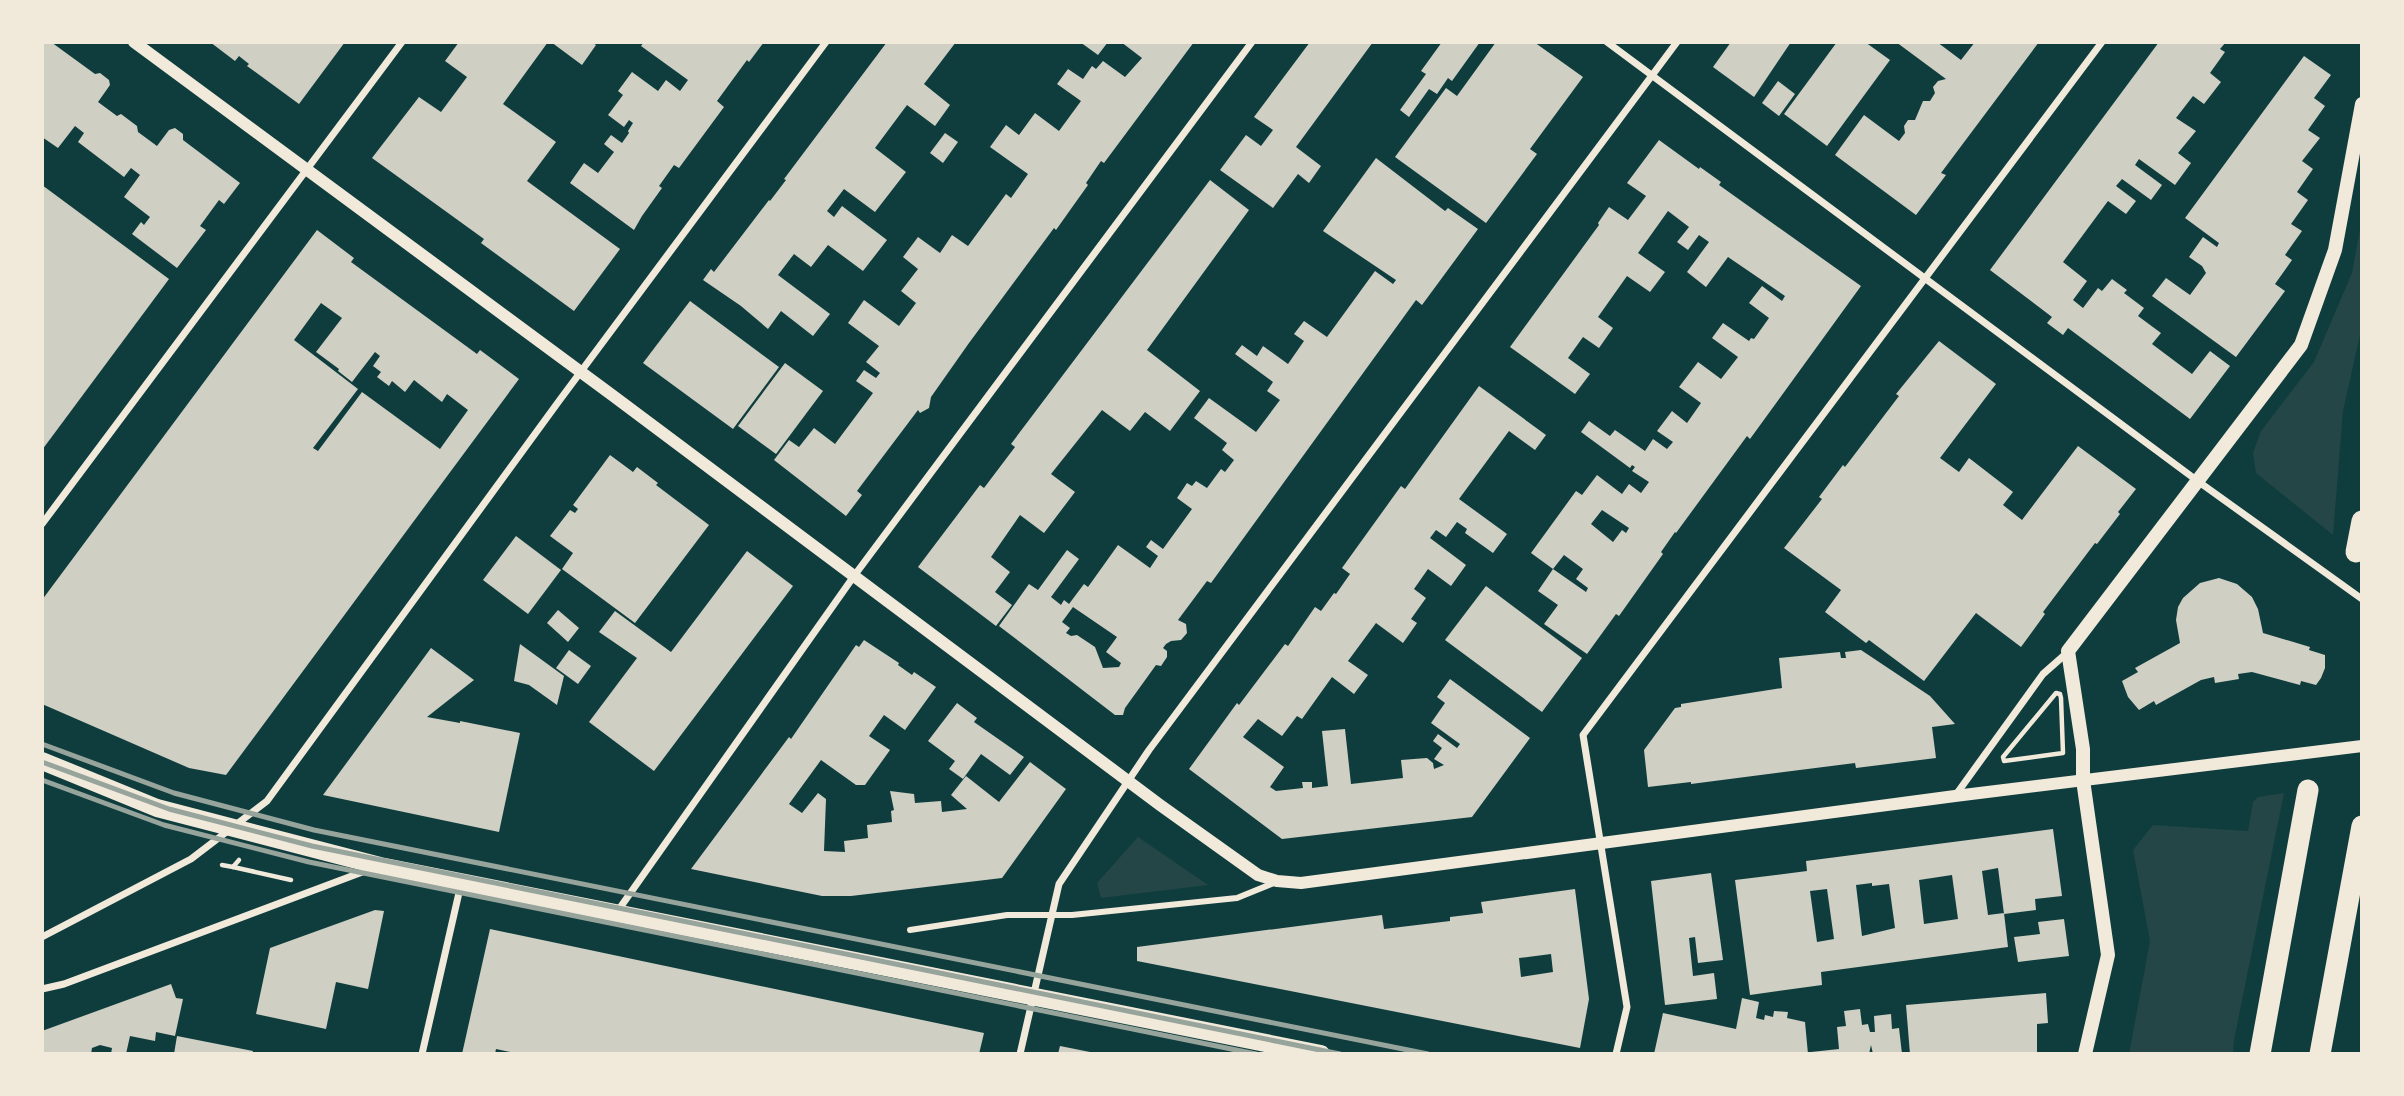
<svg xmlns="http://www.w3.org/2000/svg" width="2404" height="1096" viewBox="0 0 2404 1096" font-family="'Asap Condensed',sans-serif">
<rect width="100%" height="100%" fill="#0f3d3e"/>
<!-- green -->
<g fill="#244646">
<path d="M2362,219V326L2343,411L2333,535L2256,473L2253,453L2261,431L2314,362L2352,273Z"/>
<path d="M2284,793L2234,1040L2233,1054H2129L2150,941L2133,850L2153,825L2248,831L2253,802L2258,797Z"/>
<path d="M1138,837L1208,885L1101,898L1097,883Z"/>
</g>
<!-- building -->
<g fill="#cfcfc3" fill-rule="evenodd">
<path d="M42,42H51L95,74L100,73L109,80L110,85L98,102L117,116L121,114L137,126L138,132L157,146L169,130L175,128L183,134V140L240,183L224,204L219,200L200,226L206,230L177,268L132,234L141,222L144,225L150,217L124,197L140,175L131,168L124,177L78,142L84,133L75,126L58,148L42,137Z"/>
<path d="M210,42H345L299,104L247,66L249,64L239,56L235,61Z"/>
<path d="M459,42H548L503,104L556,142L527,181L620,249L574,311L481,243L484,239L372,158L419,97L441,112L467,77L445,61Z"/>
<path d="M551,42H591L596,45L582,65Z"/>
<path d="M644,42H764L749,62L747,60L717,101L724,107L679,168L674,165L659,186L662,188L642,216L634,230L570,183L584,163L598,173L614,152L604,144L611,135L622,143L629,133L628,131L633,123L629,120L624,127L608,115L623,95L618,91L632,72L658,91L666,80L680,91L688,80L641,46Z"/>
<path d="M887,42H956L924,84L950,105L935,126L907,105L875,148L906,172L875,212L844,189L827,211L834,217L842,206L887,240L863,271L828,245L811,267L794,254L778,275L830,314L813,336L781,311L768,329L741,306L703,280L711,269L714,272L769,200L770,201L786,180L784,179Z"/>
<path d="M1080,42H1108L1098,55Z"/>
<path d="M1121,42H1194L1104,163L1101,161L1086,183L1088,185L1073,206L1056,230L1054,228L969,343L931,397L929,408L920,413L918,410L872,471L857,491L862,495L846,516L774,460L789,440L799,447L814,428L835,444L873,393L856,381L864,370L876,378L880,373L866,362L879,346L848,323L864,300L899,326L916,303L901,291L918,269L903,257L918,237L940,253L952,235L968,246L1006,194L1011,198L1028,174L990,147L1006,125L1019,135L1035,113L1059,131L1081,101L1057,84L1068,69L1083,79L1092,66L1096,69L1103,61L1125,77L1142,58Z"/>
<path d="M1310,42H1373L1296,147L1321,166L1309,183L1298,174L1273,208L1220,170L1246,135L1261,146L1273,130L1254,117Z"/>
<path d="M1442,42H1480L1452,81L1448,78L1437,94L1429,89L1409,117L1400,110L1426,74L1421,71Z"/>
<path d="M1496,42H1534L1583,77L1530,149L1537,154L1486,223L1395,157L1446,88L1457,96Z"/>
<path d="M1731,42H1791L1754,97L1713,67Z"/>
<path d="M1837,42H1865L1890,60L1827,146L1784,114Z"/>
<path d="M1896,42H1937L1961,60L1975,42H2039L1941,173L1946,175L1916,215L1835,155L1864,115L1899,141L1905,133L1904,126L1908,120H1915L1923,101H1930L1935,93L1933,87L1938,81L1946,79Z"/>
<path d="M2159,42H2226L2220,49L2225,52L2210,73L2221,82L2204,104L2193,96L2176,118L2196,131L2178,153L2191,163L2175,185L2139,159L2135,165L2162,185L2151,200L2122,179L2116,186L2136,201L2126,214L2108,201L2063,262L2087,281L2073,300L2083,308L2098,288L2102,291L2112,279L2127,290L2124,293L2144,308L2138,316L2161,333L2152,344L2192,374L2210,351L2230,366L2190,419L2068,328L2063,335L2047,323L2052,317L1990,270Z"/>
<path d="M2304,56L2331,75L2314,98L2325,106L2308,130L2320,138L2302,161L2313,169L2297,192L2308,200L2291,224L2302,231L2285,255L2292,260L2275,284L2285,291L2236,357L2152,296L2166,278L2190,295L2206,273L2202,266L2189,257L2203,237L2217,247L2219,243L2185,218Z"/>
<path d="M1778,81L1795,94L1779,116L1762,103Z"/>
<path d="M945,133L958,142L943,163L930,153Z"/>
<path d="M1659,140L1699,169L1700,167L1721,182L1719,185L1861,286L1750,439L1747,436L1676,533L1675,532L1661,552L1663,554L1619,616L1616,614L1587,654L1544,624L1558,605L1538,591L1553,569L1586,592L1588,588L1576,579L1583,569L1564,555L1553,569L1531,553L1576,491L1582,495L1597,475L1622,494L1629,484L1641,493L1649,482L1632,471L1635,467L1632,465L1630,468L1581,432L1589,421L1610,436L1615,430L1645,451L1653,439L1667,449L1673,442L1657,431L1672,411L1687,423L1701,403L1679,387L1698,362L1721,379L1738,357L1712,338L1723,323L1749,341L1751,338L1754,339L1769,318L1749,303L1762,286L1782,301L1785,296L1728,257L1706,287L1687,272L1709,242L1699,235L1688,250L1677,242L1689,227L1668,211L1638,253L1665,272L1650,292L1627,276L1598,317L1613,328L1599,348L1583,337L1568,358L1590,374L1575,394L1510,347L1599,225L1598,223L1609,207L1628,220L1646,196L1627,183ZM1602,510L1629,528L1626,533L1622,530L1613,542L1591,524Z"/>
<path d="M1376,158L1445,211L1448,208L1478,229L1422,305L1416,300L1211,583L1207,581L1178,620L1186,624L1187,633L1181,640L1171,641L1166,644L1163,648L1167,651V657L1161,666L1156,665L1125,708L1123,715H1115L999,626L1029,584L1038,590L1067,550L1079,559L1051,597L1061,605L1064,600L1069,604L1084,584L1088,587L1118,545L1150,568L1158,556L1146,547L1151,540L1163,549L1192,509L1177,498L1187,483L1192,486L1196,481L1207,488L1221,469L1225,472L1234,460L1222,450L1227,443L1194,418L1209,398L1256,432L1280,400L1267,391L1273,382L1235,354L1242,345L1257,356L1263,346L1288,364L1304,341L1294,334L1304,321L1327,337L1375,271L1393,284L1396,280L1323,231ZM1073,607L1117,637L1106,652L1121,663L1119,667L1103,668L1095,647L1077,635L1071,636L1066,633L1070,628L1062,622Z"/>
<path d="M1210,180L1249,210L1147,350L1200,391L1170,431L1145,412L1130,431L1102,410L1051,474L1075,492L1044,533L1020,515L991,557L1010,572L995,592L1012,605L996,626L918,567L980,485L984,488L1015,447L1011,444Z"/>
<path d="M42,185L169,279L42,450Z"/>
<path d="M317,230L354,258L351,262L477,354L480,350L519,379L226,775L189,768L42,704V600ZM321,303L342,318L316,352L339,369L338,371L352,382L375,352L380,356L373,366L381,372L377,377L389,386L392,381L405,392L414,380L442,402L447,394L468,410L440,449L362,392L318,451L313,448L358,389L294,340Z"/>
<path d="M690,301L779,367L733,429L643,363Z"/>
<path d="M1939,341L1996,384L1940,458L1959,472L1969,458L2013,492L2003,505L2022,520L2078,446L2136,489L2118,512L2120,514L2097,544L2095,543L2043,612L2045,614L2021,647L1976,613L1924,681L1869,640L1866,643L1825,612L1841,590L1784,548L1822,499L1819,497L1843,465L1845,467L1899,396L1896,394Z"/>
<path d="M785,363L823,391L776,454L738,426Z"/>
<path d="M1479,386L1546,435L1535,450L1509,431L1459,499L1507,534L1493,553L1465,533L1467,529L1457,522L1446,537L1436,530L1430,538L1466,565L1451,586L1428,569L1414,589L1426,598L1411,619L1417,623L1403,643L1376,623L1348,661L1368,675L1354,694L1332,677L1302,719L1297,716L1282,736L1258,719L1243,737L1284,767L1270,787L1276,791L1303,788L1302,782H1312V788L1328,786L1322,731L1345,729L1351,784L1403,778L1401,760L1427,758L1433,763L1434,769L1444,765L1434,759L1442,748L1433,741L1438,734L1457,748L1460,744L1431,723L1445,703L1437,697L1450,679L1530,738L1472,817L1282,839L1189,769L1237,703L1239,705L1285,644L1288,646L1315,607L1321,611L1334,593L1336,594L1350,574L1342,568L1401,486L1405,489Z"/>
<path d="M610,455L633,472L637,467L658,483L656,485L709,525L635,623L562,569L573,553L550,536L570,510L575,513L578,509L573,505Z"/>
<path d="M516,536L561,570L528,614L483,580Z"/>
<path d="M747,551L793,586L654,771L589,722L637,658L599,632L615,611L671,652Z"/>
<path d="M2219,578L2237,584L2252,597L2258,609L2263,633L2310,647L2309,650L2325,655V668L2321,678L2316,685L2301,681L2300,685L2252,672L2238,674L2239,679L2215,683L2214,677L2201,680L2156,705L2154,701L2139,710L2128,697L2122,681L2138,672L2135,668L2180,643L2176,620L2178,607L2183,598L2200,583Z"/>
<path d="M1486,586L1582,658L1542,712L1445,640Z"/>
<path d="M558,610L579,628L568,642L547,623Z"/>
<path d="M864,640L899,663L898,665L912,675L914,672L936,687L905,730L884,715L869,736L890,750L865,785H856L821,760L789,804L802,813L818,793L826,799L824,851L845,852L844,841L868,838L867,825L892,822L891,811L894,810L890,791L914,794L915,803L941,801L942,812L967,809L951,795L966,776L999,802L1030,762L1066,789L1002,878L851,896H822L691,869L789,737L791,739L856,645L859,647Z"/>
<path d="M520,644L564,676L557,705L529,685L514,681Z"/>
<path d="M431,648L474,680L427,717L460,723V721L520,733L499,832L323,795Z"/>
<path d="M569,650L591,666L578,684L556,668Z"/>
<path d="M1861,650L1930,696L1955,724L1932,727L1936,758L1856,768L1855,763L1691,784V782L1648,787L1644,750L1675,708L1681,707V704L1782,688L1779,658L1840,652L1841,658H1846L1845,652Z"/>
<path d="M957,703L977,718L974,722L1024,757L1010,775L981,754L963,779L949,769L955,761L928,741Z"/>
<path d="M2053,829L2062,896L2035,899L2036,910L2004,914L1998,868L1982,871L1988,915L2004,913L2008,947L1821,972L1822,985L1750,995L1735,880L1807,871L1806,861ZM1952,875L1958,919L1924,924L1919,880ZM1872,883V886L1889,884L1895,928L1862,936L1856,885ZM1827,889L1834,939L1817,942L1810,891Z"/>
<path d="M1711,873L1723,960L1698,963L1695,937L1689,938L1693,976L1714,973L1717,999L1665,1005L1651,881Z"/>
<path d="M1575,889L1589,999L1580,1048L1137,961V947L1382,915L1384,929L1450,921V917L1483,913L1481,902ZM1551,954L1553,972L1521,977L1519,958Z"/>
<path d="M375,910L384,911L368,989L336,982L326,1029L256,1014L270,948Z"/>
<path d="M2064,919L2069,956L2018,962L2014,937L2040,934L2038,922Z"/>
<path d="M490,929L984,1033L979,1054H520L496,1049L495,1054H462Z"/>
<path d="M171,984L176,998L183,999L175,1036L156,1032L155,1041L130,1036L126,1054H111L112,1048L100,1045L92,1048L91,1054H42V1031Z"/>
<path d="M2046,993L2048,1023L2037,1024V1054H1910L1906,1005Z"/>
<path d="M1742,998L1759,1002L1756,1018L1764,1020L1765,1015L1773,1017L1774,1011L1788,1012L1787,1018L1805,1022L1808,1054H1654L1663,1013L1736,1029Z"/>
<path d="M1860,1009L1862,1025L1868,1024L1870,1032H1875L1874,1016L1891,1014L1892,1029L1899,1028L1902,1054H1873L1871,1045L1869,1054H1811V1052L1839,1049L1837,1027L1846,1026L1844,1011Z"/>
<path d="M177,1036L253,1051L252,1054H174Z"/>
<path d="M1060,1046L1095,1053V1054H1058Z"/>
</g>
<g fill="none" stroke-linecap="round" stroke-linejoin="round">
<!-- path -->
<g stroke="#f1e9da" stroke-width="4.5">
<path d="M2056,693L2060,694L2061,698L2063,753L2004,761L2003,757Z"/>
<path d="M222,865L233,867L239,860"/>
<path d="M233,867L291,880"/>
</g>
<!-- pedestrian -->
<path stroke="#f1e9da" stroke-width="6" d="M910,930L1007,915H1072L1237,898L1274,883"/>
<!-- minor -->
<g stroke="#f1e9da" stroke-width="7">
<path d="M1607,42L2199,482L2362,599"/>
<path d="M42,524L402,42"/>
<path d="M1955,796L2043,674L2068,652"/>
<path d="M617,912L854,576L1252,42"/>
<path d="M42,937L191,859L267,801L559,401L826,42"/>
<path d="M42,989L64,984L373,868"/>
<path d="M422,1054L461,884"/>
<path d="M1020,1054L1059,884L1149,750L1677,42"/>
<path d="M1616,1054L1627,1007L1583,735L2102,42"/>
</g>
<!-- tertiary -->
<path stroke="#f1e9da" stroke-width="12" d="M134,42L612,395L1160,805L1258,875L1277,881L1301,883L1955,796L2362,746"/>
<!-- secondary -->
<path stroke="#f1e9da" stroke-width="14" d="M2085,1054L2108,955L2083,780V749L2068,651L2301,345L2335,250L2362,104"/>
<!-- primary -->
<path stroke="#f1e9da" stroke-width="18" d="M42,761L157,808L380,866L1321,1054"/>
<!-- motorway -->
<g stroke="#f1e9da" stroke-width="21">
<path d="M2356,552L2362,521"/>
<path d="M2260,1054L2308,790"/>
<path d="M2320,1054L2362,826"/>
</g>
<!-- rail -->
<g stroke="#97a49c" stroke-width="5">
<path d="M42,744L174,793L314,830L1428,1054"/>
<path d="M42,762L169,809L312,846L1340,1054"/>
<path d="M42,780L164,825L309,862L1256,1054"/>
</g>
</g>
<!-- border -->
<rect width="2404" height="1096" fill="none" stroke="#f1e9da" stroke-width="88"/>
</svg>
